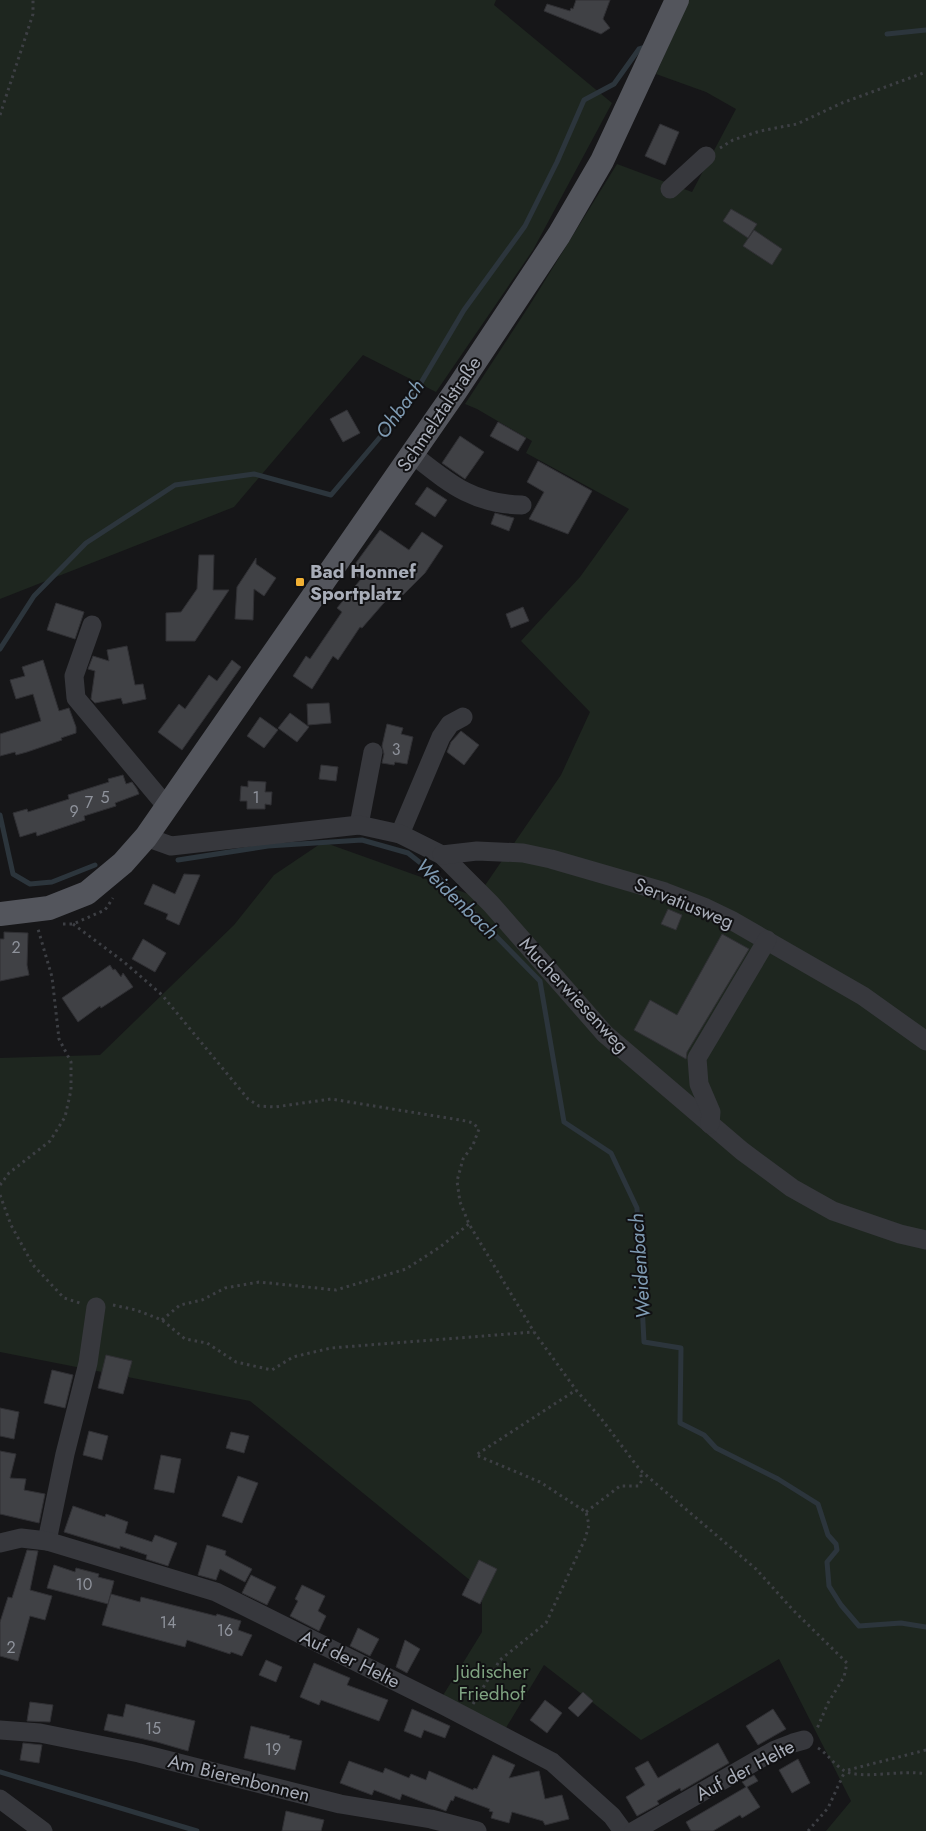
<svg xmlns="http://www.w3.org/2000/svg" width="926" height="1831" viewBox="0 0 926 1831" font-family="Jost,sans-serif">
<rect width="100%" height="100%" fill="#161618"/>
<!-- green -->
<g fill="#1e261f">
<path d="M0,0H496L494,5L612,103L533,250L436,392L363,355L234,507L0,599Z"/>
<path d="M689,0H926V1831H826L851,1801L779,1659L641,1740L544,1665L504,1731L442,1697L482,1632V1590L250,1401L0,1352V1058L100,1055L234,925L274,875L323,842L477,897L561,775L590,712L521,641L580,577L629,509L526,453L532,441L477,409L465,404L531,303L617,164L692,192L736,109L706,92L656,74Z"/>
</g>
<g fill="none" stroke-linecap="round" stroke-linejoin="round">
<!-- stream -->
<g stroke="#2c353c" stroke-width="5">
<path d="M887,34L926,30"/>
<path d="M0,649L34,596L86,543L175,485L254,474L331,495L409,403L464,310L525,226L557,162L584,100L614,84L639,49L646,47"/>
<path d="M0,815L13,874L30,884L52,882L95,865"/>
<path d="M178,860L268,846L362,840L408,853L437,876L540,981L564,1122L611,1153L637,1208L644,1342L681,1348L680,1423L704,1435L716,1448L778,1479L818,1504L828,1535L836,1544L837,1550L827,1562L829,1586L841,1605L859,1626L901,1623L926,1627"/>
<path d="M0,1772L197,1831"/>
</g>
</g>
<!-- building -->
<g fill="#404145" stroke="#303034">
<path d="M576,0H610L603,19L610,28L601,34L544,11L547,4L570,11L571,8L573,9Z"/>
<path d="M660,124L679,132L665,165L645,156Z"/>
<path d="M731,209L757,224L748,238L723,221Z"/>
<path d="M754,230L782,249L772,265L743,246Z"/>
<path d="M347,410L360,433L343,442L330,419Z"/>
<path d="M498,422L526,438L518,451L490,436Z"/>
<path d="M460,436L484,452L465,479L442,463Z"/>
<path d="M538,461L592,491L568,534L529,519L544,492L527,482Z"/>
<path d="M427,487L447,500L435,517L415,504Z"/>
<path d="M495,513L514,518L509,531L491,524Z"/>
<path d="M380,530L409,550L422,532L443,546L425,573L403,595L396,589L362,628L360,627L338,660L333,656L312,689L293,676L306,656L310,659L342,612L337,608L361,579L350,571Z"/>
<path d="M199,555H214L213,590H229L195,641H166V613L181,612L197,589Z"/>
<path d="M256,558V564L276,578L264,596L254,589L253,620L235,619L237,587Z"/>
<path d="M56,603L84,612L75,639L47,630Z"/>
<path d="M523,607L529,621L511,628L506,614Z"/>
<path d="M127,646L135,685L143,684L146,699L123,704L121,698L95,703L91,699L95,671L88,669L93,656L109,661L107,650Z"/>
<path d="M43,660L59,711L69,708L76,727V733L61,738L62,740L27,752L16,755L15,752L0,756V734L41,721L33,694L16,699L10,680L25,676L22,667Z"/>
<path d="M232,660L241,667L182,750L158,732L179,704L185,709L209,675L217,681Z"/>
<path d="M329,703L331,723L308,725L307,704Z"/>
<path d="M290,713L309,727L297,742L278,728Z"/>
<path d="M260,717L278,730L264,748L247,736Z"/>
<path d="M387,724L403,728L401,734L413,737L407,764L395,762L394,765L382,763L384,754L382,746Z"/>
<path d="M461,731L479,745L464,765L447,752L451,742Z"/>
<path d="M321,765L338,767L336,781L319,779Z"/>
<path d="M123,775L126,784L132,782L137,789L139,794L115,803L116,806L84,816L85,820L37,836L36,832L20,837L13,813L27,809L28,812L69,799L68,795L109,782L108,779Z"/>
<path d="M248,781L266,782L265,792H272L271,805L265,804V809H247V801H240L241,786L248,787Z"/>
<path d="M184,874L200,875L179,925L166,919L168,914L144,904L153,884L175,894Z"/>
<path d="M668,909L682,915L676,930L661,924Z"/>
<path d="M4,932L28,933L27,965L29,975L0,981V939H4Z"/>
<path d="M722,934L749,949L687,1052L686,1059L634,1030L650,1000L677,1015Z"/>
<path d="M143,939L166,953L155,972L132,959Z"/>
<path d="M110,965L113,970L115,969L121,977L123,973L133,987L101,1008L100,1006L78,1022L62,998Z"/>
<path d="M106,1355L132,1361L123,1394L98,1388Z"/>
<path d="M52,1370L73,1375L65,1408L44,1403Z"/>
<path d="M0,1408L19,1412L14,1439L0,1436Z"/>
<path d="M89,1431L108,1436L102,1460L83,1455Z"/>
<path d="M231,1432L249,1436L244,1453L226,1448Z"/>
<path d="M0,1451L16,1454L10,1478L26,1479L24,1490L45,1494L39,1523L0,1514Z"/>
<path d="M161,1455L181,1459L174,1493L154,1489Z"/>
<path d="M238,1476L258,1483L242,1523L222,1516Z"/>
<path d="M73,1506L105,1517L106,1514L128,1522L125,1533L152,1542L155,1535L177,1543L168,1566L146,1559L147,1555L120,1546V1549L64,1532Z"/>
<path d="M207,1545L226,1551L225,1555L252,1569L245,1582L220,1569L216,1580L198,1575Z"/>
<path d="M27,1550L38,1551L30,1590L52,1596L45,1620L30,1616L18,1661L0,1656V1622L8,1597L12,1598Z"/>
<path d="M479,1560L497,1569L480,1604L462,1595Z"/>
<path d="M54,1565L75,1572L76,1568L99,1574L98,1577L114,1581L108,1604L47,1588Z"/>
<path d="M251,1575L276,1587L267,1605L242,1593Z"/>
<path d="M302,1585L325,1596L318,1611L326,1616L319,1631L290,1616L298,1601L295,1599Z"/>
<path d="M111,1594L140,1602L141,1597L216,1616L217,1614L241,1621L238,1630L252,1635L242,1656L231,1652L230,1654L187,1640L185,1647L102,1625Z"/>
<path d="M358,1628L379,1639L370,1656L350,1646Z"/>
<path d="M405,1640L420,1649L407,1673L396,1667Z"/>
<path d="M266,1660L282,1667L276,1682L259,1675Z"/>
<path d="M314,1663L350,1678L347,1685L388,1700L379,1721L321,1700L319,1705L300,1697Z"/>
<path d="M583,1692L593,1701L578,1717L568,1708Z"/>
<path d="M545,1700L562,1713L547,1733L530,1720Z"/>
<path d="M30,1702L53,1705L50,1722L27,1721Z"/>
<path d="M126,1704L195,1721L188,1751L157,1742L104,1730L108,1714L123,1717Z"/>
<path d="M412,1709L450,1726L445,1738L424,1730L421,1738L404,1731Z"/>
<path d="M773,1709L786,1729L758,1745L746,1726Z"/>
<path d="M251,1726L290,1736L289,1738L302,1741L295,1770L244,1758Z"/>
<path d="M23,1743L42,1745L39,1763L20,1760Z"/>
<path d="M718,1743L729,1763L681,1791L680,1788L657,1801L659,1804L637,1816L626,1797L645,1785L635,1768L648,1761L658,1778Z"/>
<path d="M493,1755L515,1765L509,1778L539,1771L545,1799L562,1795L569,1819L545,1825L543,1821L512,1812L509,1823L491,1818L493,1812L489,1811L490,1809L455,1796L453,1801L451,1800L446,1811L402,1794L400,1800L374,1790L372,1795L340,1783L349,1761L383,1773L385,1768L409,1778L411,1774L426,1780L429,1771L473,1790L474,1788L477,1789Z"/>
<path d="M798,1759L810,1783L792,1793L779,1770Z"/>
<path d="M754,1775L758,1781L747,1787L760,1807L742,1818L740,1815L713,1831H691L686,1822L746,1787L742,1782Z"/>
<path d="M286,1811L324,1820L321,1831H282Z"/>
</g>
<g fill="none" stroke-linecap="round" stroke-linejoin="round">
<!-- path -->
<g stroke="#3d3f44" stroke-width="3" stroke-dasharray="2.5 4" stroke-linecap="butt">
<path d="M0,115L33,14V0"/>
<path d="M720,148L733,140L760,131L797,124L842,103L926,72"/>
<path d="M63,924H73L105,910L113,898"/>
<path d="M73,924L124,962L162,995L248,1099L259,1106L275,1107L331,1099L466,1121L473,1123L479,1129L473,1145L463,1159L457,1181L460,1202L469,1224L534,1332L576,1390L600,1417L640,1470L756,1569L793,1610L847,1663L844,1677L828,1703L816,1731"/>
<path d="M0,1185L9,1173L50,1141L65,1117L71,1090V1062L59,1039L52,977L38,929"/>
<path d="M0,1195L11,1225L33,1265L64,1298L80,1303"/>
<path d="M113,1305L136,1310L162,1320L185,1339L207,1343L236,1362L272,1370L293,1357L331,1348L534,1332"/>
<path d="M162,1320L180,1305L202,1300L225,1288L259,1282L336,1290L406,1269L440,1247L469,1224"/>
<path d="M586,1512L620,1486H639L642,1480L640,1472"/>
<path d="M473,1704L500,1660L546,1623L585,1539L589,1525L586,1512L540,1482L476,1455L576,1390"/>
<path d="M818,1748C828,1754 835,1766 845,1771C862,1780 904,1769 926,1774"/>
<path d="M848,1770L926,1750"/>
<path d="M808,1831L828,1808L845,1771"/>
</g>
<!-- minor -->
<g stroke="#37383d" stroke-width="19">
<path d="M670,189L706,156"/>
<path d="M412,454C449,483 472,504 522,505"/>
<path d="M92,625L74,676L76,698L167,807"/>
<path d="M359,825L373,752"/>
<path d="M400,834L441,737L450,724L463,717"/>
<path d="M146,837L171,846L359,825L400,834L442,855L491,904L605,1034L742,1151L792,1188L833,1211L900,1234L926,1240"/>
<path d="M442,855L477,851L523,853L551,859L665,892L704,907L731,920L863,996L926,1041"/>
<path d="M710,1124L711,1112L699,1084L697,1058L767,940"/>
<path d="M47,1541L65,1454L88,1363L96,1307"/>
<path d="M0,1543L21,1538L47,1541L216,1592L443,1705L552,1762L612,1816L623,1831"/>
<path d="M0,1730L40,1733L139,1753L340,1804L431,1819L477,1831"/>
<path d="M0,1799L43,1831"/>
<path d="M634,1831L775,1750L793,1743L804,1740"/>
</g>
<!-- major -->
<path stroke="#53555c" stroke-width="24" d="M0,914L49,908L87,893L123,863L146,837L455,392L559,235L602,161L677,0"/>
</g>
<!-- markers -->
<rect fill="#f2b134" stroke="#111113" stroke-width="2" x="295" y="577" width="10" height="10" rx="2.5"/>
<g text-anchor="middle" dominant-baseline="central" stroke-width="4" stroke-linejoin="round" paint-order="stroke">
<!-- number labels -->
<g font-size="16" fill="#8e929b">
<text x="396" y="749">3</text>
<text x="105" y="797">5</text>
<text x="256" y="797">1</text>
<text x="89" y="802">7</text>
<text x="74" y="811">9</text>
<text x="16" y="947">2</text>
<text x="84" y="1584">10</text>
<text x="168" y="1622">14</text>
<text x="225" y="1630">16</text>
<text x="11" y="1647">2</text>
<text x="153" y="1728">15</text>
<text x="273" y="1749">19</text>
</g>
<!-- street labels -->
<g font-size="19" fill="#a8adb8" stroke="#111113">
<text transform="translate(439 414) rotate(-56)">Schmelztalstraße</text>
<text transform="translate(684 903) rotate(22)">Servatiusweg</text>
<text transform="translate(574 995) rotate(47)">Mucherwiesenweg</text>
<text transform="translate(350 1659) rotate(26)">Auf der Helte</text>
<text transform="translate(745 1770) rotate(-28)">Auf der Helte</text>
<text transform="translate(239 1778) rotate(14)">Am Bierenbonnen</text>
</g>
<!-- poi labels -->
<g font-size="19" font-weight="bold" fill="#a8adb8" stroke="#111113" text-anchor="start">
<text x="310" y="571">Bad Honnef<tspan x="310" dy="22">Sportplatz</tspan></text>
</g>
<!-- park labels -->
<g font-size="19" fill="#7fa381" stroke="#111113">
<text x="492" y="1671">Jüdischer<tspan x="492" dy="22">Friedhof</tspan></text>
</g>
<!-- water labels -->
<g font-size="20" font-style="italic" fill="#7f9bb3" stroke="#111113">
<text transform="translate(400 409) rotate(-54)">Ohbach</text>
<text transform="translate(457 899) rotate(44)">Weidenbach</text>
<text transform="translate(640 1266) rotate(-94)">Weidenbach</text>
</g>
</g>
</svg>
